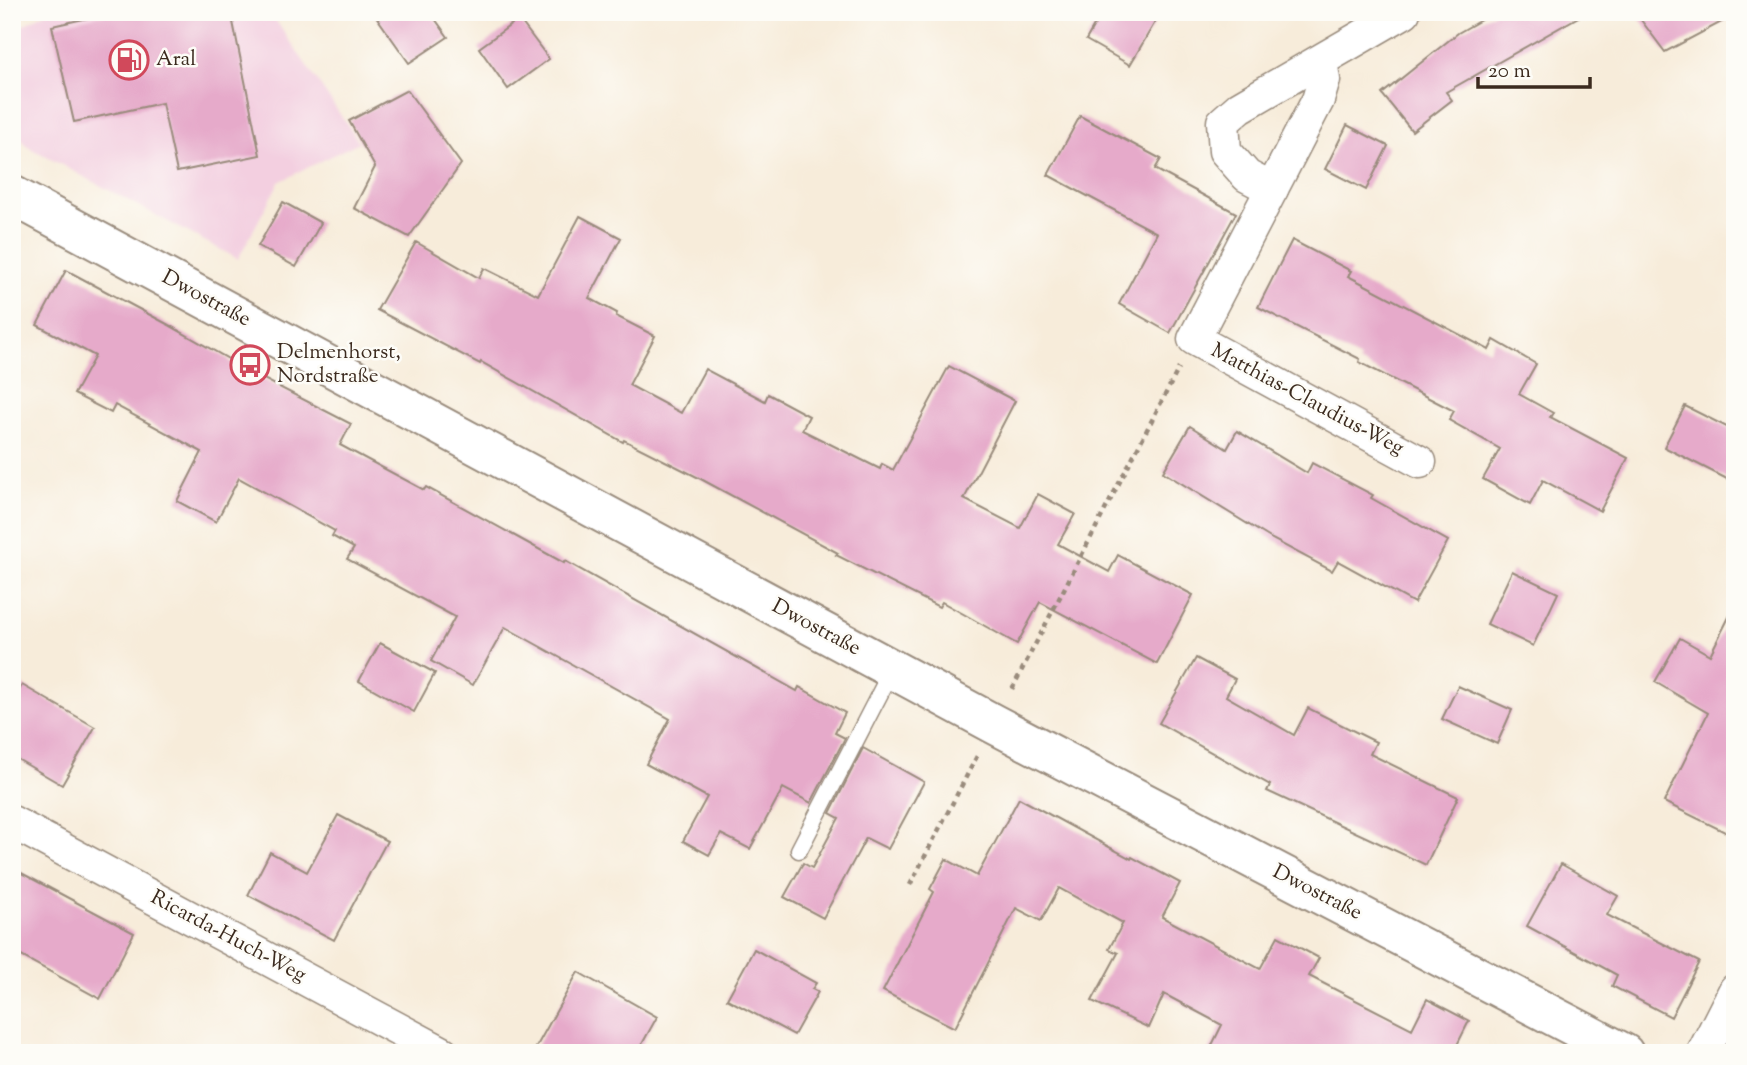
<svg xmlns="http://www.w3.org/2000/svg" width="1747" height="1065" viewBox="0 0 1747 1065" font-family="'Sorts Mill Goudy',serif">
<rect width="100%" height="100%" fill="#fdfcf7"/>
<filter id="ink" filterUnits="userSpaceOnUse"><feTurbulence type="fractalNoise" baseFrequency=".0143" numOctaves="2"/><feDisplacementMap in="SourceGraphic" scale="14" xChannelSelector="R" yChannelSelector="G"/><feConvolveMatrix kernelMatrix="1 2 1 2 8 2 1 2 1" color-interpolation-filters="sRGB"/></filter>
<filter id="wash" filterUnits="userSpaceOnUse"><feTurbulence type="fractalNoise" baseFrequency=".00686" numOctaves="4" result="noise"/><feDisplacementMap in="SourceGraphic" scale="28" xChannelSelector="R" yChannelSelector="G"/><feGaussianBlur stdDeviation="1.57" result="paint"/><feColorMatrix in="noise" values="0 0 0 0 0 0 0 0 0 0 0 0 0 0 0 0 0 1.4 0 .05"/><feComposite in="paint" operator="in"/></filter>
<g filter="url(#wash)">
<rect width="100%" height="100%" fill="#f7ecda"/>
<!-- built -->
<path fill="#f3cfe0" d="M47,12H270L359,142L279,182L238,259L28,147L12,126V36L20,27Z"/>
<g id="blocks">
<!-- building -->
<g fill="#e6aaca">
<path d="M115,12H231L260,155L177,172L162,103L74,122L52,26Z"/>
<path d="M373,12H430L448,37L409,63Z"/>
<path d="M1102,12H1161L1130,65L1086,40Z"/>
<path d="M1495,12H1587L1446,92L1452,100L1412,131L1382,94L1458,33Z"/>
<path d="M1635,12H1735V15L1665,52Z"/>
<path d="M519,19L549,59L508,89L479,48Z"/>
<path d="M407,90L461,164L409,237L354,208L375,167L349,121Z"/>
<path d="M1080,116L1161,159L1155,169L1236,213L1170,333L1119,304L1157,233L1048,175Z"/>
<path d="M1347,125L1388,146L1366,190L1325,169Z"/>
<path d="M283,202L321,223L296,267L258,246Z"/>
<path d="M580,216L621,238L589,298L617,313L616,316L655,336L629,385L681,413L705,369L765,401L768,394L809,416L802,430L880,469L882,464L893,470L949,366L1015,401L964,499L1020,528L1038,494L1075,514L1058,544L1109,572L1118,555L1193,595L1157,664L1040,602L1017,644L942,602L939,607L836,555L838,553L699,478L624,440L623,442L481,362L480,364L377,310L416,242L479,278L484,268L538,295Z"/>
<path d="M1292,240L1351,271L1348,276L1489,350L1494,340L1536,364L1519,394L1553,413L1550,417L1628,458L1600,511L1543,480L1530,505L1483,479L1500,449L1449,420L1454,411L1359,362L1360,359L1258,307Z"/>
<path d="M66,270L167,324L230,360L229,361L351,424L340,445L424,490L426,487L564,563L565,561L797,691L799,687L845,713L835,733L845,738L811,803L783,788L750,849L721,834L709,855L683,841L707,797L646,764L670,719L505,627L473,685L431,661L455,617L347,559L354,548L332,536L335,531L239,478L216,522L177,501L202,452L115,405L111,413L74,394L95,356L37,325Z"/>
<path d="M1685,406L1735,431V483L1664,447Z"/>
<path d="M1190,426L1227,449L1237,431L1307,473L1312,463L1373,495L1371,498L1448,541L1414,603L1338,561L1332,571L1272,539L1163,472Z"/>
<path d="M1512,571L1558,593L1533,646L1487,624Z"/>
<path d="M1735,605V837L1664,802L1708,713L1655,682L1680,638L1710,655Z"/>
<path d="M380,643L435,673L414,712L359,681Z"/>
<path d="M1196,658L1235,679L1226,696L1294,735L1308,708L1376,742L1370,754L1458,797L1426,865L1267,791L1270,785L1159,723Z"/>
<path d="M22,685L95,727L62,785L12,756V702Z"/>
<path d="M1458,686L1512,710L1497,744L1442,719Z"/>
<path d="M863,748L924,782L888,849L866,838L823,918L784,897L803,863L812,868L839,818L830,813Z"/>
<path d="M1019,798L1131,859L1132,857L1180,883L1162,917L1260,969L1278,936L1319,958L1309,976L1412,1029L1427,999L1469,1021L1454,1051L1458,1053H1208L1222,1025L1164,994L1149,1028L1092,1001L1118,953L1109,949L1123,923L1059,888L1041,921L1016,908L955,1028L883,991L934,892L930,889L946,859L977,876Z"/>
<path d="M338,815L387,841L334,940L248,895L270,852L307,872Z"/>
<path d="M1561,864L1618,896L1607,915L1699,962L1671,1017L1612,986L1617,975L1527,926Z"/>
<path d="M12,868L134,933L100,999L12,951Z"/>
<path d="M754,949L816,983L812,989L818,992L794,1035L727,999Z"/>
<path d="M578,972L657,1017L637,1053H533Z"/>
</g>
</g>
</g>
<g filter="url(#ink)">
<use href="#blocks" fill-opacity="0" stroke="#998b7c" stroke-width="2"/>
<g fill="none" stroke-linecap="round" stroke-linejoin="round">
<!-- service casing -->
<g stroke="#998b7c" stroke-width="19">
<path id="service" d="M799,850L892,670"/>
</g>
<!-- minor casing -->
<g stroke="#998b7c" stroke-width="35">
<g id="minor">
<path d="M1321,62L1324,80L1318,100L1194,339L1420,462"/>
<path d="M1272,189L1247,176L1225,151L1223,122L1240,107L1404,12"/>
<path d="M12,822L443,1053"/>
<path d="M1703,1053L1735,990"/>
</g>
</g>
<!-- tertiary casing -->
<g stroke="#998b7c" stroke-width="42">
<path id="tertiary" d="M12,195L994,724L1624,1053"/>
</g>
<!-- path -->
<g stroke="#998b7c" stroke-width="4.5" stroke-dasharray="5 5" stroke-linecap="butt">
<path d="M1012,689L1179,368"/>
<path d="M910,885L977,756"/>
</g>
<!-- service -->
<use href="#service" stroke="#fff" stroke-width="16"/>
<!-- minor -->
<use href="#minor" stroke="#fff" stroke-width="32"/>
<!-- tertiary -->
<use href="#tertiary" stroke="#fff" stroke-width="38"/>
</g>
</g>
<!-- icons -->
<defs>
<g id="fuel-ring" transform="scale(2.0125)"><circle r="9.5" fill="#fdfcf7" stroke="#d1495b" stroke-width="1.5"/><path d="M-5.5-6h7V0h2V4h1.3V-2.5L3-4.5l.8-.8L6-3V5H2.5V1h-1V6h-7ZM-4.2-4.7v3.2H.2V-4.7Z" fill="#d1495b"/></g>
<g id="bus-ring" transform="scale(2.0125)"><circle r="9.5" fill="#fdfcf7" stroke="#d1495b" stroke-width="1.5"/><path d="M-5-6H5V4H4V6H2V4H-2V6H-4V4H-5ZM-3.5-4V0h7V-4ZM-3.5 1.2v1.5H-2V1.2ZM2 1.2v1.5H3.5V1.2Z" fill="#d1495b"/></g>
</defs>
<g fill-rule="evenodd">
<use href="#fuel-ring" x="129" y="60"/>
<use href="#bus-ring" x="250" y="365"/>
</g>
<g text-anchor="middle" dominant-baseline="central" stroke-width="5" stroke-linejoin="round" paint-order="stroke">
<!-- poi labels -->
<g font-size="21" fill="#3b2a1e" stroke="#fdfcf7" text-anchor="start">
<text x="156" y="60">Aral</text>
<text x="277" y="353">Delmenhorst,<tspan x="277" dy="24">Nordstraße</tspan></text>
</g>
<!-- street labels -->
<g font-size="21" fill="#3b2a1e" stroke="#fdfcf7">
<text transform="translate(206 299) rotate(28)">Dwostraße</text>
<text transform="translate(1307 400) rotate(28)">Matthias-Claudius-Weg</text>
<text transform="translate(816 628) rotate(28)">Dwostraße</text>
<text transform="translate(1317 893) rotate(27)">Dwostraße</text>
<text transform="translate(228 937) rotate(28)">Ricarda-Huch-Weg</text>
</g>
</g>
<!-- margin -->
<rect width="1747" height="1065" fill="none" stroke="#fdfcf7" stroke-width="42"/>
<!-- scale -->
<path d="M1478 77v10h112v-10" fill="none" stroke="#3b2a1e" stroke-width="3.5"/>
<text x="1488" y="77" font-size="21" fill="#3b2a1e" stroke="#fdfcf7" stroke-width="5" paint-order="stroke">20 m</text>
</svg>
